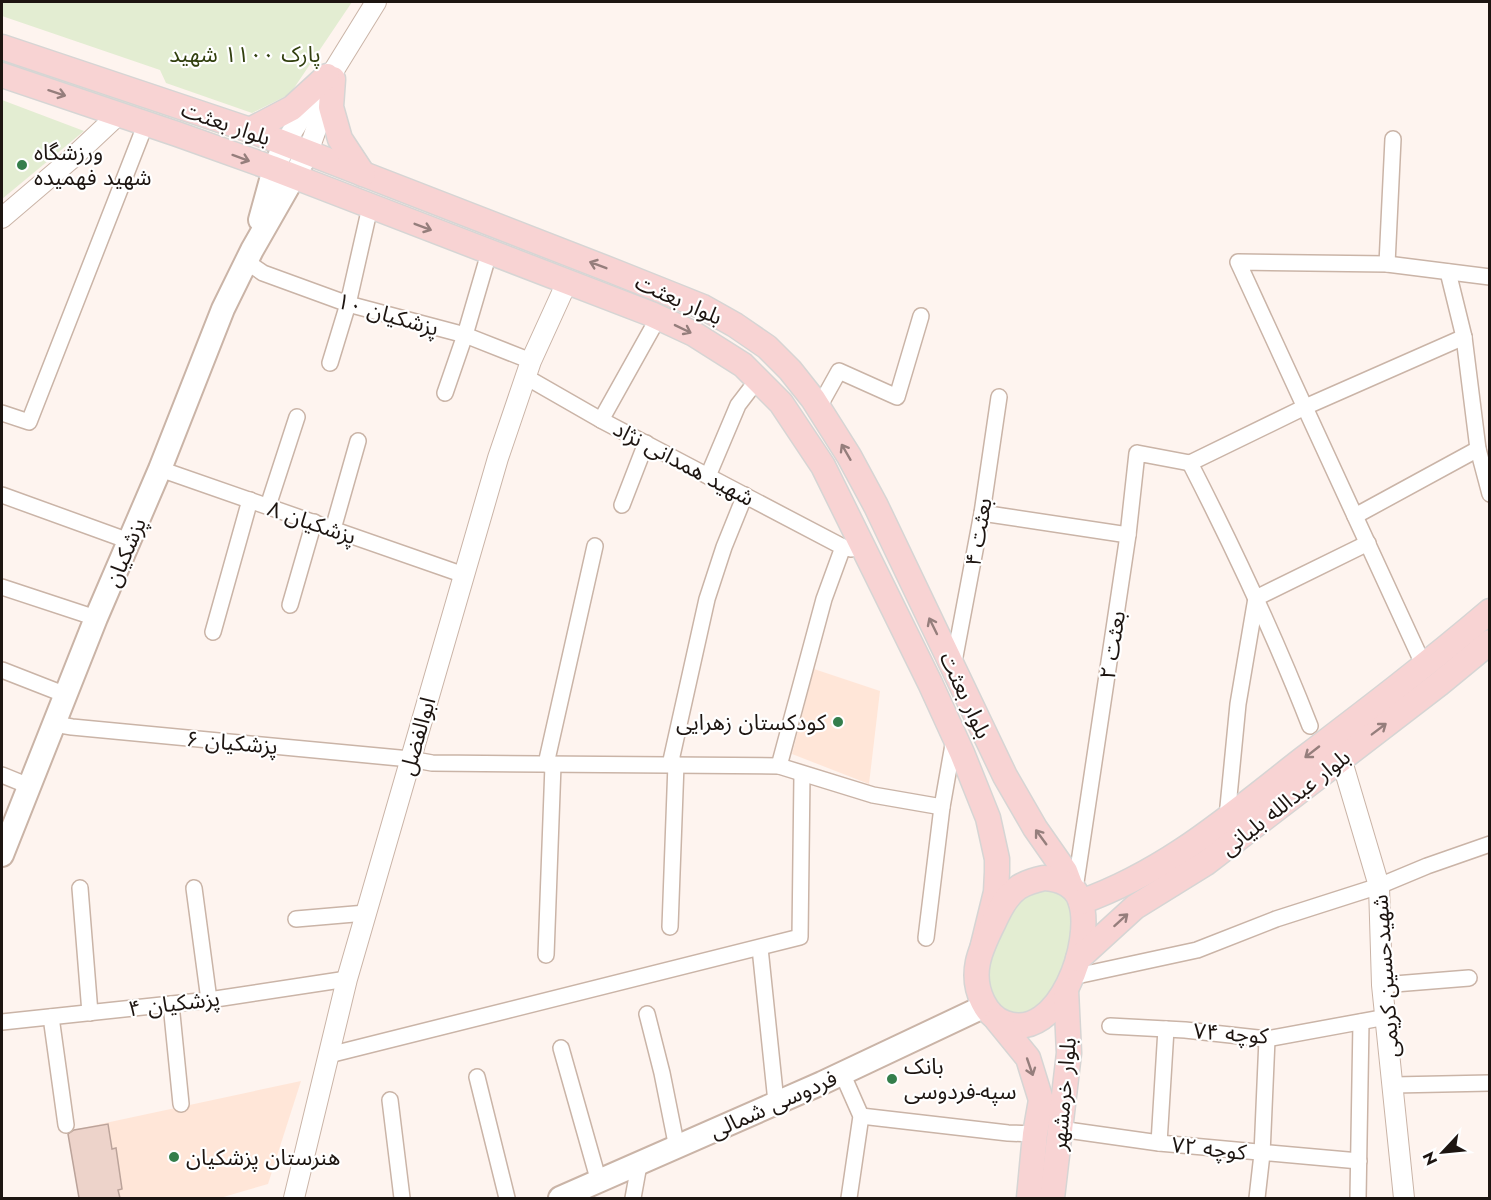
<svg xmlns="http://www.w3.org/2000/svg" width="1491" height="1200" viewBox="0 0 1491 1200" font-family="Jost,'Noto Sans Arabic',sans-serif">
<rect width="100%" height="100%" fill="#fef4ef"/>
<!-- built -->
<g fill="#ffe6d8">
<path d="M814,669L880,691L869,784L792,754Z"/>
<path d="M301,1081L268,1184L220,1198H79L68,1131Z"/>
</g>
<!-- green -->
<g fill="#e3edd2">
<path d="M2,2H352L290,94L252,113L166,83L160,70L2,16Z"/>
<path d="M2,55L248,141L244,142L2,62Z"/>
<path d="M2,100L84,131L2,199Z"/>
<path d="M1030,888L1064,892L1075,913L1064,971L1044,1006L1016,1019L989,1001L985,960L998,931Z"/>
</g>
<!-- building -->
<path fill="#edd3ca" stroke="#bba39a" stroke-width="1.5" d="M108,1124L112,1149L116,1148L122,1189L118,1190L120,1198H79L68,1134L74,1130Z"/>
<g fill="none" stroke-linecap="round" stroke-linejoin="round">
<!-- minor casing -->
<g stroke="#cab4a7" stroke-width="18">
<g id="minor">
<path d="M247,262L263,273L348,304L465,335L531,361"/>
<path d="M1387,264L1393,139"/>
<path d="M1448,272L1464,337L1478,449L1490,494"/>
<path d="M330,363L348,304L370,207"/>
<path d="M526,377L601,420L843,547"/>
<path d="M445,393L465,335L489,253"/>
<path d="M819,407L839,371L897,397L921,316"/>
<path d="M2,413L29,422L146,123"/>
<path d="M601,420L658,318"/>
<path d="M1190,463L1305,407L1464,337"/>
<path d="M1190,463C1234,549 1275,636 1310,726"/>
<path d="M160,469L464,575"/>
<path d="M708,476L738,405L758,379"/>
<path d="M2,495L129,541"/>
<path d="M622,505L646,443"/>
<path d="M268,506L297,417"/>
<path d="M982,513L1128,535"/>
<path d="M1355,516L1478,449"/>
<path d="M333,529L358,441"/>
<path d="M2,587L96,618"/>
<path d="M290,605L314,522"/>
<path d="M213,632L250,500"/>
<path d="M1424,666L1238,262L1387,264L1490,277"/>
<path d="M953,667L982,513L999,397"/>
<path d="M2,670L66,695"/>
<path d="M54,724L72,727L410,759L432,763L779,766L873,795L942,807L954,739"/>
<path d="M546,764L595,546"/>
<path d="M670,765L707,599L724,547L745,495"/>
<path d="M779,766L824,599L843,547L851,549"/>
<path d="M2,775L29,786"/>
<path d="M1227,817L1238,704L1256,598L1368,543"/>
<path d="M80,888L90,1013"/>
<path d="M194,888L209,1000"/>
<path d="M1075,889L1128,535L1137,453L1190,463"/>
<path d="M296,919L366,913"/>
<path d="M670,927L676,764"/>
<path d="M926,938L942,807"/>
<path d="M760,948L776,1102"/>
<path d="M546,955L553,765"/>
<path d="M1072,977L1197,950L1276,919L1379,886L1427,866L1490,844"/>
<path d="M1382,985L1469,978"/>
<path d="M171,1004L181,1104"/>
<path d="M647,1014L662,1073L677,1148"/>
<path d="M51,1017L66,1125"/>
<path d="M2,1022L209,1000L347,979"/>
<path d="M1110,1026L1185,1030L1267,1039L1386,1017"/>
<path d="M561,1048L599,1182"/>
<path d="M329,1055L800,937L802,775"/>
<path d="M842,1073L861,1116L849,1198"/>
<path d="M477,1077L507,1198"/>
<path d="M1394,1085L1490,1083"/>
<path d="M390,1100L402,1198"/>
<path d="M861,1116L1008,1133L1035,1134"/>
<path d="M1060,1129L1159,1143L1359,1161"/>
<path d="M1159,1143L1166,1029"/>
<path d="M633,1198L639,1165"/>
<path d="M1257,1198L1262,1154L1267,1039"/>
<path d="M1358,1198L1361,1022"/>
</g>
</g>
<!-- tertiary casing -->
<g stroke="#cab4a7" stroke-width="22">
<g id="tertiary">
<path d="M285,143L327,76L334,70L376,2"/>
<path d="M308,152L330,90"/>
<path d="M2,218L70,160L119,114"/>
<path d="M1341,758L1379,886L1382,985L1404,1198"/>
<path d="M294,1198L347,979L498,458L531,361L567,282"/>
</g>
</g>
<!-- secondary casing -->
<g stroke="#cab4a7" stroke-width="26">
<g id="secondary">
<path d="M260,220L274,169L285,143"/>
<path d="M2,855L96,618L160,469L223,309L252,250L308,152"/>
<path d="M560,1198L822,1083L985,1006"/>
</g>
</g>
<!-- primary casing -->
<g stroke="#d6d5d4" stroke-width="27">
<g id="primary">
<path d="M2,47L250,130L613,271L703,307L735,325L767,347L790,370L813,399L849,456L876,506L1005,776L1035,828L1065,871L1071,887"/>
<path d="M2,75L177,134L272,168L651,314L694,334L743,365L781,403L823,466L930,683L962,753L988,818L997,859V872L996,892L983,945"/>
<path d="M333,79L331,107L340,139L363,174"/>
<path d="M250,130L292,108L327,76"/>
<path d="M1044,878C1059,879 1075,885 1080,900C1095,940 1059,1043 1005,1023C994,1019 988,1012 983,1002C969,974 980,950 993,924C999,911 1006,896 1019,887C1027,882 1035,880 1044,878Z"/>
<path d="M1081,902C1168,871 1231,815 1303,759C1366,711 1429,663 1490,611"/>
<path d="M1078,959L1135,907L1206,863L1439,684L1490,642"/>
<path d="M997,1020L1028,1058L1041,1100L1035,1134L1029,1198"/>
<path d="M1052,1198L1069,1053L1066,990"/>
</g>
</g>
<!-- minor -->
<use href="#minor" stroke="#fff" stroke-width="15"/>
<!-- tertiary -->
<use href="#tertiary" stroke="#fff" stroke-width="20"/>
<!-- secondary -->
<use href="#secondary" stroke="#fff" stroke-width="22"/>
<!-- primary -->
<use href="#primary" stroke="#f8d3d3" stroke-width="24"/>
</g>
<!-- one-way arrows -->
<defs><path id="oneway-shaft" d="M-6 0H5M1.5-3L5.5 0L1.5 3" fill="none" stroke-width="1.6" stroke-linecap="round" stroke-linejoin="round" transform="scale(1.5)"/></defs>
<g stroke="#957e7c">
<use href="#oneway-shaft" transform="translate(57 93) rotate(18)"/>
<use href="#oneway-shaft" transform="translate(241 158) rotate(20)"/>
<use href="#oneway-shaft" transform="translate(423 227) rotate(21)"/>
<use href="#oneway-shaft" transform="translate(598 265) rotate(-159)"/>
<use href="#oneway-shaft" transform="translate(683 329) rotate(26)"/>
<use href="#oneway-shaft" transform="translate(846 452) rotate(-120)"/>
<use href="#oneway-shaft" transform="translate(933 626) rotate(-116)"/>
<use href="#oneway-shaft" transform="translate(1379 729) rotate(-37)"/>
<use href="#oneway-shaft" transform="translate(1312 752) rotate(142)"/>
<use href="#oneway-shaft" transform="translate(1041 837) rotate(-126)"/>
<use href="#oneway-shaft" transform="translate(1121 920) rotate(-42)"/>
<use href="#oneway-shaft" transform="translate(1030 1067) rotate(71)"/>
</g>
<!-- markers -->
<g fill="#347e4b" stroke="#fff" stroke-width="2">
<circle cx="22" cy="165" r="6"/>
<circle cx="838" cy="722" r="6"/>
<circle cx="892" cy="1079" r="6"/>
<circle cx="174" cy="1157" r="6"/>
</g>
<g text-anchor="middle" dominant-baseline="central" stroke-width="4.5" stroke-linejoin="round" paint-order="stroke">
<!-- park labels -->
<g font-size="22" fill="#32400f" stroke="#fff">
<text x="245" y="54">پارک ۱۱۰۰ شهید</text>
</g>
<!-- street labels -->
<g font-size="22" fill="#1d1511" stroke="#fff">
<text transform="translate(226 123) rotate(19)">بلوار بعثت</text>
<text transform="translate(679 299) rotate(24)">بلوار بعثت</text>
<text transform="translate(388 314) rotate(16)">پزشکیان ۱۰</text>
<text transform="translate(684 463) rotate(28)">شهید همدانی نژاد</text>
<text transform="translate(312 522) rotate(19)">پزشکیان ۸</text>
<text transform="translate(978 532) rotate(-80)">بعثت ۴</text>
<text transform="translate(125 552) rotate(-67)">پزشکیان</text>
<text transform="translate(1112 645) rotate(-81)">بعثت ۲</text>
<text transform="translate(966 695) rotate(65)">بلوار بعثت</text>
<text transform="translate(417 736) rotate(-74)">ابوالفضل</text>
<text transform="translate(232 742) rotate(5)">پزشکیان ۶</text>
<text transform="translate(1285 802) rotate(-38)">بلوار عبدالله بلیانی</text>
<text transform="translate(1385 976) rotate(-94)">شهیدحسین کریمی</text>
<text transform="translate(174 1003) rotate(-7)">پزشکیان ۴</text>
<text transform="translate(1231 1033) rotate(4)">کوچه ۷۴</text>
<text transform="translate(1063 1094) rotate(-85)">بلوار خرمشهر</text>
<text transform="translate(773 1104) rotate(-24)">فردوسی شمالی</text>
<text transform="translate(1209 1148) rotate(6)">کوچه ۷۲</text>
</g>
<!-- poi labels -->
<g font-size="22" fill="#1d1511" stroke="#fff" text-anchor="start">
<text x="34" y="152">ورزشگاه<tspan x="34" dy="25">شهید فهمیده</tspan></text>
<text x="826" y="722" text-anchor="end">کودکستان زهرایی</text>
<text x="904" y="1066">بانک<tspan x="904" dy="25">سپه-فردوسی</tspan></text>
<text x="186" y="1157">هنرستان پزشکیان</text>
</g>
</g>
<!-- border -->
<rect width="1491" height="1200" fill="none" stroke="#1d1511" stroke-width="6"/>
<!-- north arrow -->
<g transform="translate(1443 1152) rotate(244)" stroke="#ffffff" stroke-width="4.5" paint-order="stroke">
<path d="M0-4.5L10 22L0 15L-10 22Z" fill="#1d1511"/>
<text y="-9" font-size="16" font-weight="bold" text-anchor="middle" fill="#1d1511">N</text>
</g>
</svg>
